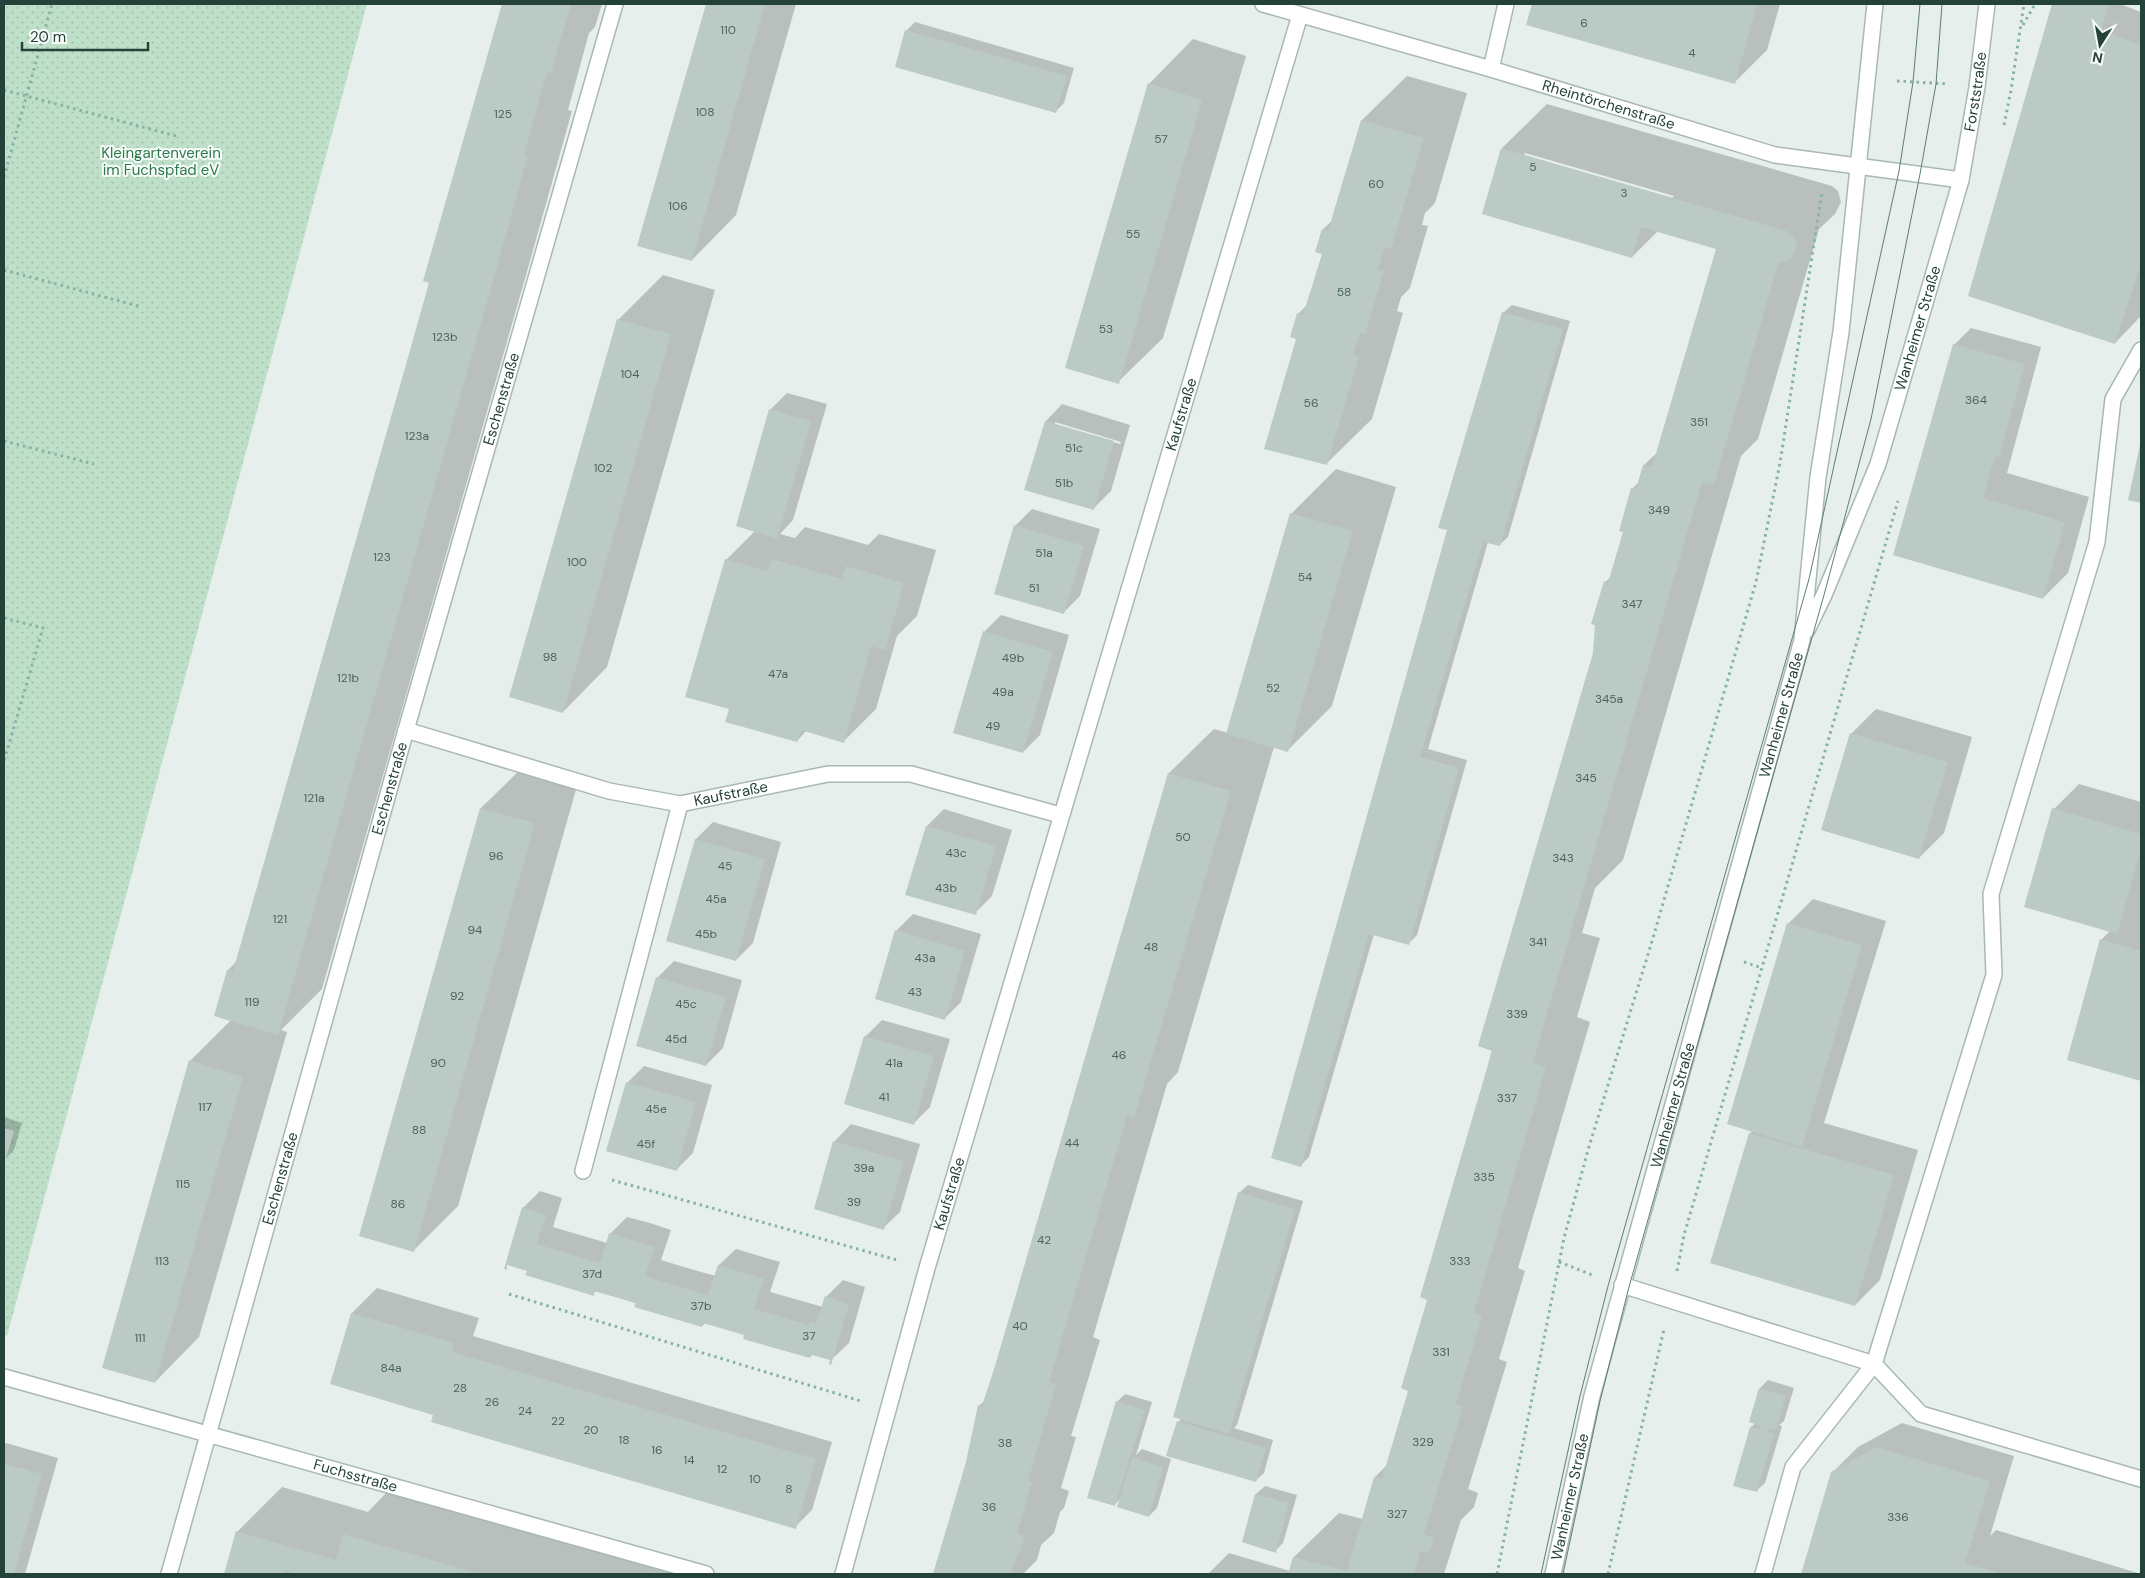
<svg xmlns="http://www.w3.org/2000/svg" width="2145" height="1578" viewBox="0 0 2145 1578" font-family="'DM Sans',sans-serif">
<defs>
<pattern id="garden-dots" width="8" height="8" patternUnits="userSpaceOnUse" patternTransform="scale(1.25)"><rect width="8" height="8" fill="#bfe0c8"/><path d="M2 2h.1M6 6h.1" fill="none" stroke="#a4c1ad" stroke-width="1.8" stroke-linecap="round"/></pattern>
</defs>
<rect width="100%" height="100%" fill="#e6efeb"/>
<!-- garden -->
<path fill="url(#garden-dots)" d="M4,4H367L7,1336L4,1335Z"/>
<!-- shadow -->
<g fill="#0003" fill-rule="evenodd">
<path d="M503,4H602L595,27L589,33L568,110L572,111L530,261L322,989L281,1030L287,1032L199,1337L155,1382L190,1061L231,1020L228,970L238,960L430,282L425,280Z"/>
<path d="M708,4H796L736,215L692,260L639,245Z"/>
<path d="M1534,4H1780L1767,50L1735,82L1528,25Z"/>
<path d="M2053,4H2120L2141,12V316L2115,343L2050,13Z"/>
<path d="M915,22L1074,68L1064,103L1056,111L897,66L907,30Z"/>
<path d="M1193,39L1246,56L1163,338L1118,382L1149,84Z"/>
<path d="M1407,76L1467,93L1435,203L1425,213L1422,225L1428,226L1410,288L1401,297L1397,311L1403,313L1372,419L1327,463L1298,338V314L1307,305L1323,253L1316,251L1323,229L1333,220L1362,120Z"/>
<path d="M1547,104L1832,186L1838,191L1841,202L1835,214L1819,229L1758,439L1741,456L1623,860L1595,888L1582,933L1600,938L1577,1017L1590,1022L1518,1268L1525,1271L1499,1359L1507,1362L1468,1489L1478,1493L1474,1507L1461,1520L1444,1574H1208L1229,1553L1290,1571L1294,1557L1339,1513L1363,1519L1375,1477L1388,1464L1410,1390L1428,1299L1594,653L1605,582L1612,576L1625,532L1632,489L1639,482L1644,465L1658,452L1717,248L1658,231L1632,257L1502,148ZM1525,153L1674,196L1672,198L1524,156Z"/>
<path d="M663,275L715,290L607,667L563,712L618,320Z"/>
<path d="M1512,305L1570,321L1508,537L1499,545L1488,542L1428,749L1467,760L1417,935L1409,943L1374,934L1309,1157L1301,1165L1449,529L1503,313Z"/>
<path d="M1971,328L2041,347L2007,473L2089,497L2068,573L2043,598L1894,555L1954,345Z"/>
<path d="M787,393L827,404L793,520L780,534L795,538L805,527L868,545L879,534L936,550L917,616L897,636L876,709L844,741L807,730L797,741L730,709L726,560L755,531L770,410Z"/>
<path d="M1062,404L1130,425L1111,491L1094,508L1046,421ZM1055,422L1121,442L1120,444L1055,425Z"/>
<path d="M2141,447V502L2130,500Z"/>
<path d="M1336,469L1396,487L1332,706L1287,751L1274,747L1178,1072L1167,1084L1093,1337L1100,1340L1071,1436L1076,1437L1061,1488L1069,1491L1064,1508L1060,1512L1054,1533L1041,1545L1037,1560L1023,1574H934L967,1463L979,1406L985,1400L996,1367L1169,773L1214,729L1228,733L1291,514Z"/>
<path d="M1032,509L1100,529L1080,596L1063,613L1015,526Z"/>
<path d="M1001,615L1069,635L1040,735L1023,752L984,632Z"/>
<path d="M1876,709L1972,737L1944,833L1919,858L1851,734Z"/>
<path d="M526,764L579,779L458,1206L413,1251L360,1236L481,808Z"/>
<path d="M2079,784L2141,802V1080L2068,1059L2101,940L2111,930L2054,809Z"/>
<path d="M944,809L1012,830L992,896L975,913L927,826Z"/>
<path d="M713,822L781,842L753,943L736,960L667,940L696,839Z"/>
<path d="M1813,899L1886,921L1824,1123L1918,1150L1880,1280L1855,1305L1750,1133L1753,1131L1788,924Z"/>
<path d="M913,914L981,934L961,1002L944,1019L896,931Z"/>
<path d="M674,961L742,980L723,1048L706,1065L657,978Z"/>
<path d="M882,1020L950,1039L930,1107L914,1123L865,1037Z"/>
<path d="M644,1066L712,1085L693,1153L676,1170L627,1083Z"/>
<path d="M4,1117L22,1123L14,1150L6,1158L4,1157Z"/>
<path d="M851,1124L920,1144L900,1212L883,1228L815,1208L835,1141Z"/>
<path d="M1248,1185L1303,1201L1237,1425L1234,1428L1273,1440L1264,1473L1255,1481L1178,1422L1181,1419L1239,1193Z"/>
<path d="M540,1191L562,1198L553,1227L607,1243L610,1234L627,1217L650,1223L671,1230L661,1260L694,1270L716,1276L719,1265L736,1249L780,1262L770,1292L823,1307L826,1297L843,1280L865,1287L849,1343L832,1359L813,1354L810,1357L746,1334L705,1323L702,1326L597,1290L593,1294L529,1270L523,1208Z"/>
<path d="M377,1288L479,1318L473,1336L832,1442L812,1510L795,1527L435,1414L352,1313Z"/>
<path d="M1768,1380L1794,1388L1784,1421L1779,1425L1782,1426L1765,1483L1756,1491L1751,1427L1756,1423L1760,1388Z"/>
<path d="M1125,1394L1152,1402L1136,1455L1142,1449L1171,1459L1157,1508L1149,1516L1121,1498L1114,1505L1117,1402Z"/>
<path d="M1902,1423L2014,1456L1990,1536L1996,1530L2141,1574H1802L1832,1473L1858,1447Z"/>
<path d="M6,1443L58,1458L25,1574H4V1445Z"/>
<path d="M1265,1486L1297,1495L1283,1543L1275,1551L1243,1542L1256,1494Z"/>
<path d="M282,1487L368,1512L389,1490L679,1574H225L237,1532Z"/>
</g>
<!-- building -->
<g fill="#bbcac4">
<path d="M502,4H571L551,73L547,72L524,154L528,156L486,306L278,1035L214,1016L227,970L233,971L405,368L429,283L423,281Z"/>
<path d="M706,4H765L692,261L637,246Z"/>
<path d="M1532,4H1757L1735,84L1526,25Z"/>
<path d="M2052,4H2109L2101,31L2141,45V263L2115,344L1968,296Z"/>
<path d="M905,30L1067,76L1056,113L895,67Z"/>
<path d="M1148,83L1202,100L1119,384L1065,368Z"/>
<path d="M1361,120L1424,138L1391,249L1384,247L1378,270L1384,271L1365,334L1360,333L1353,355L1359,357L1327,465L1264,449L1296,339L1290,337L1297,313L1303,315L1322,254L1315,252L1322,229L1328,231Z"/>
<path d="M1501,148L1787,231L1794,236L1797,248L1790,260L1778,264L1714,485L1702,482L1533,1062L1546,1067L1474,1313L1482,1316L1456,1404L1463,1407L1424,1534L1434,1538L1429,1553L1421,1551L1414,1574H1288L1293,1557L1347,1571L1374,1477L1382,1479L1408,1391L1401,1388L1427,1300L1420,1297L1492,1051L1478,1046L1593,653L1595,625L1591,624L1604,581L1608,583L1623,532L1619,531L1631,488L1636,489L1643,465L1652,467L1716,249L1641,227L1632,258L1482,214Z"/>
<path d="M1502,312L1563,329L1500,546L1483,542L1420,757L1459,768L1409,945L1369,934L1301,1167L1271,1158L1447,530L1438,528Z"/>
<path d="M617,319L671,334L563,713L509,697Z"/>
<path d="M1953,344L2025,364L1999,457L1995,456L1983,498L2065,522L2043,599L1893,555Z"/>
<path d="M769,409L811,421L777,539L736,526Z"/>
<path d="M1045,421L1114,441L1094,510L1024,490Z"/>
<path d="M2140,445H2141V503L2128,500Z"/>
<path d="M1290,513L1353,531L1288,752L1226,734Z"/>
<path d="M1014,525L1084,546L1064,614L994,594Z"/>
<path d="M725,559L768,571L772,559L842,579L846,566L904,583L885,650L871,646L844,743L801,730L797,742L725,722L729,709L685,697Z"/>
<path d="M983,631L1053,652L1023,753L953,733Z"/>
<path d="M1850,733L1948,762L1919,859L1821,830Z"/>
<path d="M1168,773L1231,791L1134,1118L1127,1116L1049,1382L1056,1384L1028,1481L1032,1482L1017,1533L1025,1535L1020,1554L1018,1553L1011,1574H933L966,1462L978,1405L982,1406L995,1366Z"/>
<path d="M480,808L535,823L414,1252L359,1236Z"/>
<path d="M2052,808L2141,834V849L2117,934L2024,907Z"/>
<path d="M926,826L996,846L976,915L905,895Z"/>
<path d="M695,839L765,859L736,961L666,941Z"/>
<path d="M1787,923L1862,945L1802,1147L1727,1124Z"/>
<path d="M895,930L965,951L945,1020L875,999Z"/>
<path d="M2100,939L2141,951V1081L2067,1060Z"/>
<path d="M656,977L726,997L706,1066L636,1046Z"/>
<path d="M864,1036L934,1056L914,1125L844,1104Z"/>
<path d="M189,1060L243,1077L155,1383L102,1368Z"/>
<path d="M626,1082L696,1102L677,1171L606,1151Z"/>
<path d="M4,1128L14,1131L6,1159H4Z"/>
<path d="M1749,1133L1894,1175L1855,1306L1710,1263Z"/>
<path d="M833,1141L904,1161L884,1230L814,1209Z"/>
<path d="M1238,1192L1295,1209L1229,1434L1173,1417Z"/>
<path d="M522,1207L546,1215L537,1244L600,1263L609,1233L655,1247L645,1276L677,1286L708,1295L718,1265L764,1279L754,1309L809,1325L810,1321L816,1323L825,1296L849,1304L831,1365L829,1364L830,1360L809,1354L810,1358L743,1339L744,1335L703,1323L702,1327L634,1307L636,1303L594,1291V1296L525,1275L527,1271L507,1265V1270L504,1269Z"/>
<path d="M351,1313L454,1343L452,1352L816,1459L796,1529L431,1422L433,1415L330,1384Z"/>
<path d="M1759,1388L1786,1396L1776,1430L1769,1428L1767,1432L1774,1434L1757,1492L1733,1486L1750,1427L1760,1430L1761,1426L1749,1422Z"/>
<path d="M1116,1401L1145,1410L1115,1506L1087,1498Z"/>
<path d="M1177,1421L1266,1448L1256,1482L1166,1456Z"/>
<path d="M1876,1447L1990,1481L1965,1563L2002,1574H1801L1831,1472Z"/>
<path d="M1132,1457L1163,1467L1149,1517L1117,1507Z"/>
<path d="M4,1464L42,1474L14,1574H4Z"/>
<path d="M1255,1494L1289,1503L1276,1553L1242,1542Z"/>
<path d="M236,1531L336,1560L343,1534L480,1574H297L284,1570L283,1574H224Z"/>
</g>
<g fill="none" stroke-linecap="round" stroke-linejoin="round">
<!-- minor casing -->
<g stroke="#a8b8b2" stroke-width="18">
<g id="minor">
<path id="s1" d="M1263,4L1491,69L1775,155L1961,180"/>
<path d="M1491,69L1506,4"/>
<path id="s2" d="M1807,630L1824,595L1878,464L1961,180L1977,87L1987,4"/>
<path id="s3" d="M406,730L609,791L680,804L828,774H911L1060,815"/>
<path d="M583,1171L680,804"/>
<path d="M1622,1285L1874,1364L1994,975L1991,894L2097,542L2113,399L2141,350"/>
<path id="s4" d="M4,1377L706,1574"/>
<path id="s5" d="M169,1574L406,730L615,4"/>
<path id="s6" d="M843,1574L927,1268L1300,15"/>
<path id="s7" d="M1553,1574L1592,1396L1802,640L1818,477L1841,332L1875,4"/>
<path d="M1763,1574L1793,1467L1874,1364L1921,1414L2141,1479"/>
</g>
</g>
<!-- path -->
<g stroke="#86b3a5" stroke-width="3" stroke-dasharray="2.5 4" stroke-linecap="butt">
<path d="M2023,25L2035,4"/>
<path d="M1897,81L1949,84"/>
<path d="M4,90L180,137"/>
<path d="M2004,125L2011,90L2024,4"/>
<path d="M4,177L52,4"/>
<path d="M4,270L142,307"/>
<path d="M4,441L94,464"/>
<path d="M4,618L43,628L4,761"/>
<path d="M1744,962L1762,968"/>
<path d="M612,1180L897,1260"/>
<path d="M1559,1262L1595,1276"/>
<path d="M1677,1271L1684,1235L1898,501"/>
<path d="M509,1294L861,1401"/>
<path d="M1497,1574L1564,1238L1588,1150L1653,938L1756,582L1780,463L1822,192"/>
<path d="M1608,1574L1664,1329"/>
</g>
<!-- minor -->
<use href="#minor" stroke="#fff" stroke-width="15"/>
<!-- tram -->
<g stroke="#5f7d75" stroke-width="1">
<path d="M1541,1574L1580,1396L1608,1286L1809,579L1899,171L1913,82L1920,4"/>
<path d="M1563,1574L1600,1401L1629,1287L1824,595L1871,419L1920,174L1936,84L1942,4"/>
</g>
</g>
<g text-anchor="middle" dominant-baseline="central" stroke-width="4" stroke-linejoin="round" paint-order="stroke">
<!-- number labels -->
<g font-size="12" fill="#4a645c">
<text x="1584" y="23">6</text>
<text x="728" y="30">110</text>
<text x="1692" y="53">4</text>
<text x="705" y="112">108</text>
<text x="503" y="114">125</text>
<text x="1161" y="139">57</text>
<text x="1533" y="167">5</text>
<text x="1376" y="184">60</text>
<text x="1624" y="193">3</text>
<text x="678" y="206">106</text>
<text x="1133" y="234">55</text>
<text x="1344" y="292">58</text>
<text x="1106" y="329">53</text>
<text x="445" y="337">123b</text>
<text x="630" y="374">104</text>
<text x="1976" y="400">364</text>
<text x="1311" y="403">56</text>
<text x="1699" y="422">351</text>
<text x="417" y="436">123a</text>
<text x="1074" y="448">51c</text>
<text x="603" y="468">102</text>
<text x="1064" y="483">51b</text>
<text x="1659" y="510">349</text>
<text x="1044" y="553">51a</text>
<text x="382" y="557">123</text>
<text x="577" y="562">100</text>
<text x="1305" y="577">54</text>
<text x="1034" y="588">51</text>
<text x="1632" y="604">347</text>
<text x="550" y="657">98</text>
<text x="1013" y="658">49b</text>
<text x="778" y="674">47a</text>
<text x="348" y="678">121b</text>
<text x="1273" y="688">52</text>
<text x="1003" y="692">49a</text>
<text x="1609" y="699">345a</text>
<text x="993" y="726">49</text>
<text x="1586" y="778">345</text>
<text x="314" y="798">121a</text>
<text x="1183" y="837">50</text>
<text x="956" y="853">43c</text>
<text x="496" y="856">96</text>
<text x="1563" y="858">343</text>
<text x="725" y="866">45</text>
<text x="946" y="888">43b</text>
<text x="716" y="899">45a</text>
<text x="280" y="919">121</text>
<text x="475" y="930">94</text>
<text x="706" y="934">45b</text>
<text x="1538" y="942">341</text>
<text x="1151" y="947">48</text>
<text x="925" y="958">43a</text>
<text x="915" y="992">43</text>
<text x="457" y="996">92</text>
<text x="252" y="1002">119</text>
<text x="686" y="1004">45c</text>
<text x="1517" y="1014">339</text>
<text x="676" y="1039">45d</text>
<text x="1119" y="1055">46</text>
<text x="438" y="1063">90</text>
<text x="894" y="1063">41a</text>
<text x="884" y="1097">41</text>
<text x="1507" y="1098">337</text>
<text x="205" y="1107">117</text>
<text x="656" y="1109">45e</text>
<text x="419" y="1130">88</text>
<text x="1072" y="1143">44</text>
<text x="646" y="1144">45f</text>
<text x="864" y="1168">39a</text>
<text x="1484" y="1177">335</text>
<text x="183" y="1184">115</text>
<text x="854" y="1202">39</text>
<text x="398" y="1204">86</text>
<text x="1044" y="1240">42</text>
<text x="162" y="1261">113</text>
<text x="1460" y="1261">333</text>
<text x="592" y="1274">37d</text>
<text x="701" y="1306">37b</text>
<text x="1020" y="1326">40</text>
<text x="809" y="1336">37</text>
<text x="140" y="1338">111</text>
<text x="1441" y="1352">331</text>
<text x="391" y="1368">84a</text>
<text x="460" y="1388">28</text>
<text x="492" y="1402">26</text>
<text x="525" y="1411">24</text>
<text x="558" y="1421">22</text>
<text x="591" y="1430">20</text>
<text x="624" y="1440">18</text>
<text x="1423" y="1442">329</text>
<text x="1005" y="1443">38</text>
<text x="657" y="1450">16</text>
<text x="689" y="1460">14</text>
<text x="722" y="1469">12</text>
<text x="755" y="1479">10</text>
<text x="789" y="1489">8</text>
<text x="989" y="1507">36</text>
<text x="1397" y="1514">327</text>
<text x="1898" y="1517">336</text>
</g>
<!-- street labels -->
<g font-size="15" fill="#24423a" stroke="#f7fbf9">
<text stroke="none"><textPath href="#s2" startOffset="566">Forststraße</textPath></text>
<text stroke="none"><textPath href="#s1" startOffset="360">Rheintörchenstraße</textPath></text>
<text stroke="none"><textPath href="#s2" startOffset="322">Wanheimer Straße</textPath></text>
<text stroke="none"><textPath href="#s5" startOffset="1221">Eschenstraße</textPath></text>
<text stroke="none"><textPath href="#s6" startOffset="1208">Kaufstraße</textPath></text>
<text stroke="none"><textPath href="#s7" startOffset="889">Wanheimer Straße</textPath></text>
<text stroke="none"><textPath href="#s5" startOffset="816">Eschenstraße</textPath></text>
<text stroke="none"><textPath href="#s3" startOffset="336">Kaufstraße</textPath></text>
<text stroke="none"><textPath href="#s7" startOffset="484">Wanheimer Straße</textPath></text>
<text stroke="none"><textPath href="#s5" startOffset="411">Eschenstraße</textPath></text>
<text stroke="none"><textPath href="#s6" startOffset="395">Kaufstraße</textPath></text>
<text stroke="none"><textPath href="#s4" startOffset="365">Fuchsstraße</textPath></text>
<text stroke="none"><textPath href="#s7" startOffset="79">Wanheimer Straße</textPath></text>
</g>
<!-- park labels -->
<g font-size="15" fill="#2d7a4b" stroke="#f7fbf9">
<text x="161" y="153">Kleingartenverein<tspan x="161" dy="17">im Fuchspfad eV</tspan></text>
</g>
</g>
<!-- border -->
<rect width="2145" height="1578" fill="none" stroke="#24423a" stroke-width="10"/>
<!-- north arrow -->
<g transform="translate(2100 45) rotate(191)" stroke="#f7fbf9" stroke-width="4" paint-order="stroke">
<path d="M0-4L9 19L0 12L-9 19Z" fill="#24423a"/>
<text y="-8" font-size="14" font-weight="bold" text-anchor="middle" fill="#24423a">N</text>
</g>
<!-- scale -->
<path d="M22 42v8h126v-8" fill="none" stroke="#24423a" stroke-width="2.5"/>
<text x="30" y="42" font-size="15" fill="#24423a" stroke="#f7fbf9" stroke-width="4" paint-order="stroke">20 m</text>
</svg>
